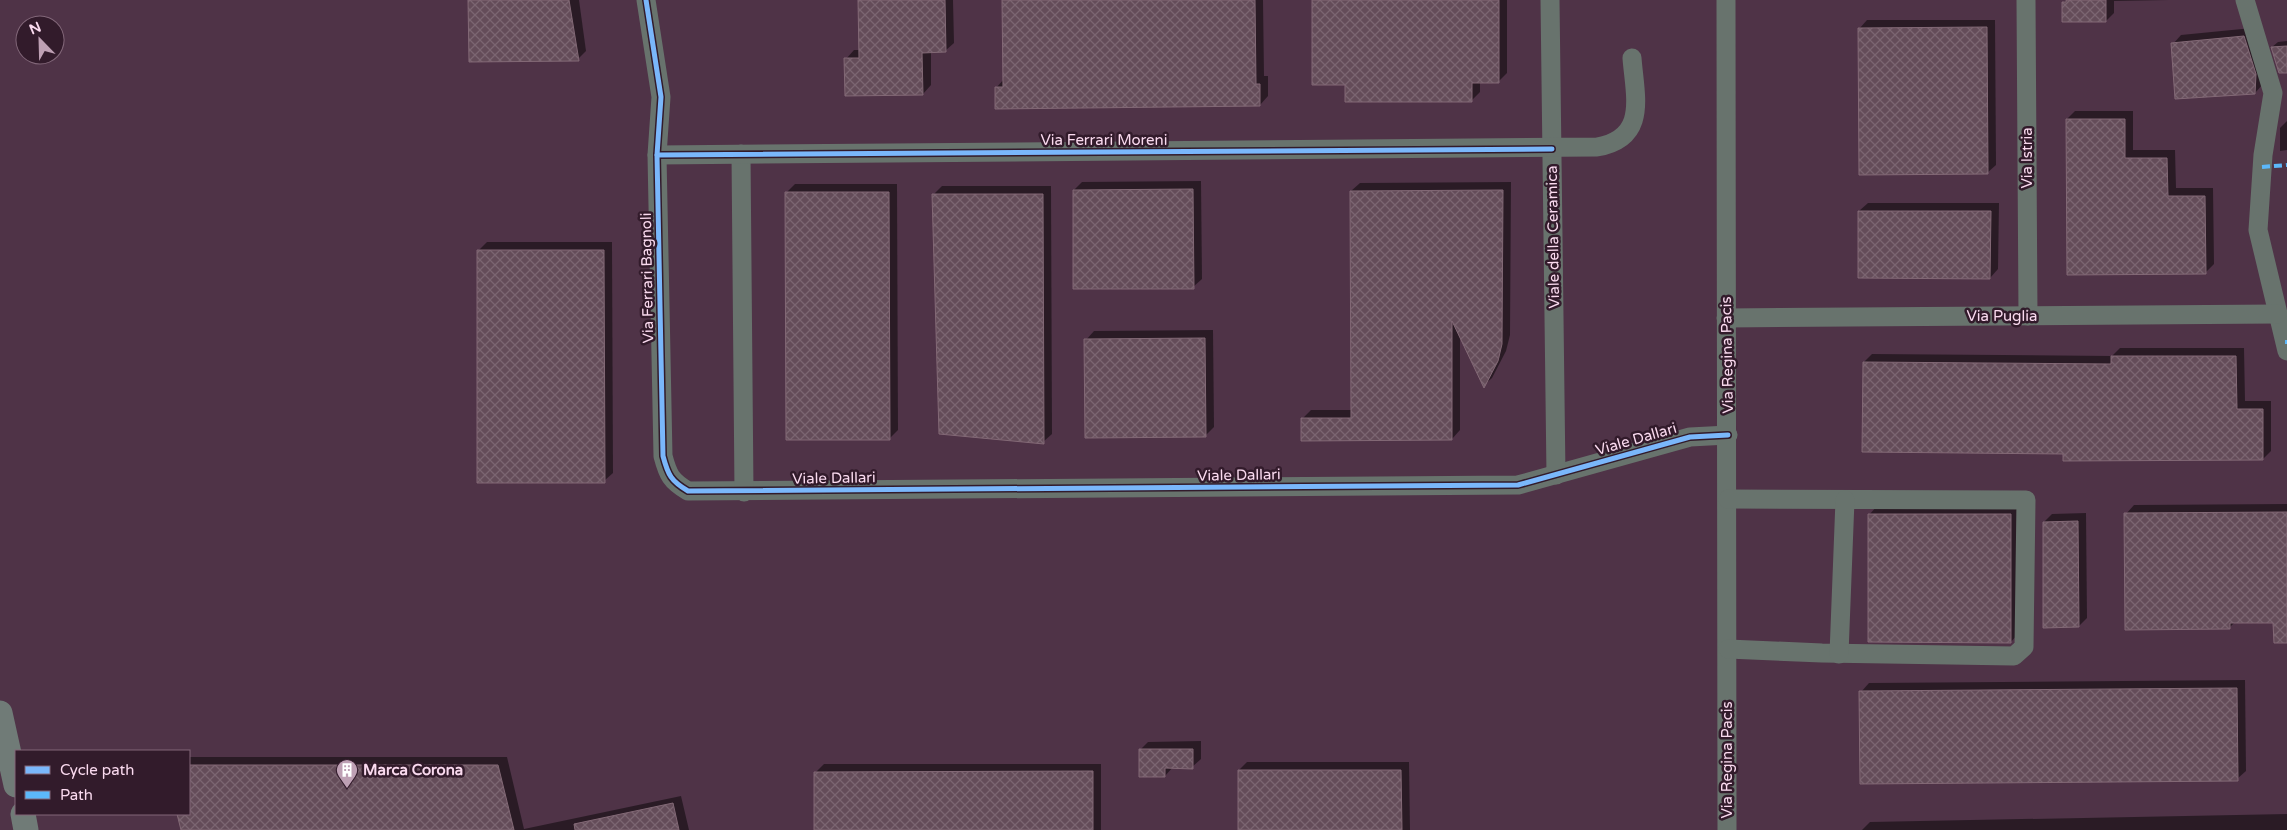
<svg xmlns="http://www.w3.org/2000/svg" width="2287" height="830" viewBox="0 0 2287 830" font-family="'Varela Round',sans-serif">
<defs>
<pattern id="building-cross-hatch" width="8" height="8" patternUnits="userSpaceOnUse" patternTransform="scale(1.25)"><rect width="8" height="8" fill="#644c59"/><path d="M0 0l8 8M0 8l8-8" fill="none" stroke="#7b6571"/></pattern>
</defs>
<rect width="100%" height="100%" fill="#4f3347"/>
<!-- shadow -->
<g fill="#0007">
<path d="M469,0H579L586,51L578,59Z"/>
<path d="M859,0H953L954,43L945,51H931V85L923,94L846,59L854,50H860Z"/>
<path d="M1003,0H1263L1264,76H1268V96L1260,105L996,88L1004,79Z"/>
<path d="M1314,0H1507V73L1499,81H1480V92L1471,101L1346,84Z"/>
<path d="M2066,0H2169L2114,1V13L2106,21L2063,3Z"/>
<path d="M1867,20H1995L1996,165L1987,173L1859,29Z"/>
<path d="M2252,28L2263,84L2255,93L2173,44L2181,35Z"/>
<path d="M2287,41V71L2272,47L2278,42Z"/>
<path d="M2075,111H2133V150H2175L2176,188H2213L2214,264L2205,273L2067,119Z"/>
<path d="M2287,121V150L2280,151V128Z"/>
<path d="M1201,181L1202,279L1193,287L1074,190L1082,182Z"/>
<path d="M1511,182L1510,335L1506,351L1492,378L1484,385L1460,335V430L1452,439L1302,419L1311,410H1352L1351,191L1360,183Z"/>
<path d="M795,184H897L898,430L889,439L786,193Z"/>
<path d="M942,186H1051L1052,434L1043,442L933,195Z"/>
<path d="M1868,203H1999L1998,269L1990,278L1859,211Z"/>
<path d="M487,242H612L613,473L604,481L478,251Z"/>
<path d="M1213,330L1214,427L1205,436L1086,340L1094,331Z"/>
<path d="M2120,348H2244L2245,401H2271V451L2263,459L2065,453L1864,362L1872,354L2112,356Z"/>
<path d="M2287,504V642L2275,622H2235L2230,627L2126,514L2134,505Z"/>
<path d="M1877,506H2019L2018,634L2010,643L1869,515Z"/>
<path d="M2086,513L2087,618L2079,626L2044,522L2052,514Z"/>
<path d="M2245,680L2246,771L2237,779L1861,692L1869,683Z"/>
<path d="M1201,741V759L1192,767H1173L1165,776L1140,750L1148,742Z"/>
<path d="M189,757H507L524,829L681,796L689,830H182L178,814H189Z"/>
<path d="M1247,762H1409L1410,830H1240L1239,770Z"/>
<path d="M824,764H1101V830H815V773Z"/>
<path d="M2287,814V830H1862L1870,822Z"/>
</g>
<!-- building -->
<g fill="url(#building-cross-hatch)" stroke="#836976">
<path d="M468,0H569L579,61L469,62Z"/>
<path d="M858,0H945L946,52L922,53L923,95L845,96L844,58H859Z"/>
<path d="M1002,0H1255L1256,84H1260V106L995,109V87H1003Z"/>
<path d="M1312,0H1499V83H1472V102H1345V85H1312Z"/>
<path d="M2066,0H2106V22H2062V2H2066Z"/>
<path d="M1987,27L1988,174L1859,175L1858,28Z"/>
<path d="M2244,36L2256,74L2255,94L2175,99L2171,43Z"/>
<path d="M2287,46V73H2279L2271,47Z"/>
<path d="M2066,119H2125V158H2167L2168,196H2205L2206,274L2067,275Z"/>
<path d="M1193,189L1194,289H1073V190Z"/>
<path d="M1503,190L1502,344L1498,361L1484,388L1452,321V440L1301,441V418H1351L1350,191Z"/>
<path d="M785,192H889L890,440H786Z"/>
<path d="M932,194H1043L1044,444L939,434Z"/>
<path d="M1858,211H1991L1990,279L1858,278Z"/>
<path d="M477,250H604L605,483H477Z"/>
<path d="M1205,338L1206,437L1085,438L1084,339Z"/>
<path d="M2111,356H2236L2237,409H2263V460L2063,461V454L1862,452L1863,362L2111,364Z"/>
<path d="M2287,512V643H2274L2273,623H2230V629L2125,630L2124,513Z"/>
<path d="M1868,514H2011V643L1868,642Z"/>
<path d="M2078,521L2079,627L2043,628V522Z"/>
<path d="M2237,688L2238,781L1860,784L1859,691Z"/>
<path d="M1139,749H1193V769L1165,768V777H1139Z"/>
<path d="M189,765H498L514,830H181L177,814H189Z"/>
<path d="M1238,770H1401L1402,830H1238Z"/>
<path d="M1093,771V830H814V772Z"/>
<path d="M673,803L679,830H575L574,824Z"/>
</g>
<g fill="none" stroke-linecap="round" stroke-linejoin="round">
<!-- minor -->
<g stroke="#68736d" stroke-width="19">
<path d="M646,0L661,97L657,155L663,456C668,475 671,481 688,491L1518,485L1690,437L1728,435"/>
<path d="M1550,0L1556,475"/>
<path d="M1726,0L1727,830"/>
<path d="M2026,0L2028,316"/>
<path d="M2245,0L2273,93L2263,155L2258,230L2287,351"/>
<path d="M741,154L744,492"/>
<path d="M657,155L1597,147C1648,138 1635,97 1632,58"/>
<path d="M1726,318L2277,314"/>
<path d="M1728,649L1822,653L2014,656L2024,647L2026,500L1728,499"/>
<path d="M1839,654L1845,500"/>
</g>
<!-- major -->
<g stroke="#707b77" stroke-width="25">
<path d="M0,713L16,785"/>
<path d="M23,814L26,830"/>
</g>
<!-- quiet -->
<g stroke="#5cb8fa" stroke-width="4" stroke-dasharray="8 4" stroke-linecap="butt">
<path d="M2262,167L2287,165"/>
<path d="M2285,342H2287"/>
</g>
<!-- cycleway casing -->
<g stroke="#321b2b" stroke-width="8">
<g id="cycleway">
<path d="M646,0L661,97L657,155L663,456C668,475 671,481 688,491L1518,485L1690,437L1728,435"/>
<path d="M657,155L1552,149"/>
</g>
</g>
<!-- cycleway -->
<use href="#cycleway" stroke="#7ab7fb" stroke-width="5"/>
</g>
<!-- icons -->
<defs>
<g id="building-pin" transform="scale(1.125)"><path d="M0 17L-7.5 6A9.5 9.5 0 1 1 7.5 6Z" fill="#bea0b4" stroke="#321b2b"/><path d="M-4-6H4V6H1V3H-1V6H-4ZM-2.5-4.3h1.7v1.8h-1.7ZM.8-4.3h1.7v1.8H.8ZM-2.5-1h1.7V.8h-1.7ZM.8-1h1.7V.8H.8Z" fill="#fff"/></g>
</defs>
<g fill-rule="evenodd">
<use href="#building-pin" x="347" y="770"/>
</g>
<g text-anchor="middle" dominant-baseline="central" stroke-width="5" stroke-linejoin="round" paint-order="stroke">
<!-- street labels -->
<g font-size="15" fill="#fadaef" stroke="#321b2b">
<text x="1104" y="140">Via Ferrari Moreni</text>
<text transform="translate(2027 158) rotate(-90)">Via Istria</text>
<text transform="translate(1553 237) rotate(-91)">Viale della Ceramica</text>
<text transform="translate(647 278) rotate(-91)">Via Ferrari Bagnoli</text>
<text x="2002" y="316">Via Puglia</text>
<text transform="translate(1727 355) rotate(-91)">Via Regina Pacis</text>
<text transform="translate(1636 439) rotate(-16)">Viale Dallari</text>
<text transform="translate(1239 475) rotate(-1)">Viale Dallari</text>
<text transform="translate(834 478) rotate(-1)">Viale Dallari</text>
<text transform="translate(1727 760) rotate(-90)">Via Regina Pacis</text>
</g>
<!-- poi labels -->
<g font-size="15" font-weight="bold" fill="#fadaef" stroke="#321b2b" text-anchor="start">
<text x="363" y="770">Marca Corona</text>
</g>
</g>
<!-- legend -->
<rect x="15" y="750" width="175" height="65" fill="#321b2b" stroke="#826779"/>
<rect x="25" y="766" width="25" height="8" fill="#7ab7fb" stroke="#826779"/>
<text x="60" y="775" font-size="15" fill="#fadaef">Cycle path</text>
<rect x="25" y="791" width="25" height="8" fill="#5cb8fa" stroke="#826779"/>
<text x="60" y="800" font-size="15" fill="#fadaef">Path</text>
<!-- north arrow -->
<g transform="translate(40 40) rotate(337)"><circle r="24" fill="#321b2b" stroke="#826779"/>
<path d="M0-4L9 19L0 12L-9 19Z" fill="#bea0b4"/>
<text y="-8" font-size="14" font-weight="bold" text-anchor="middle" fill="#fadaef">N</text>
</g>
</svg>
